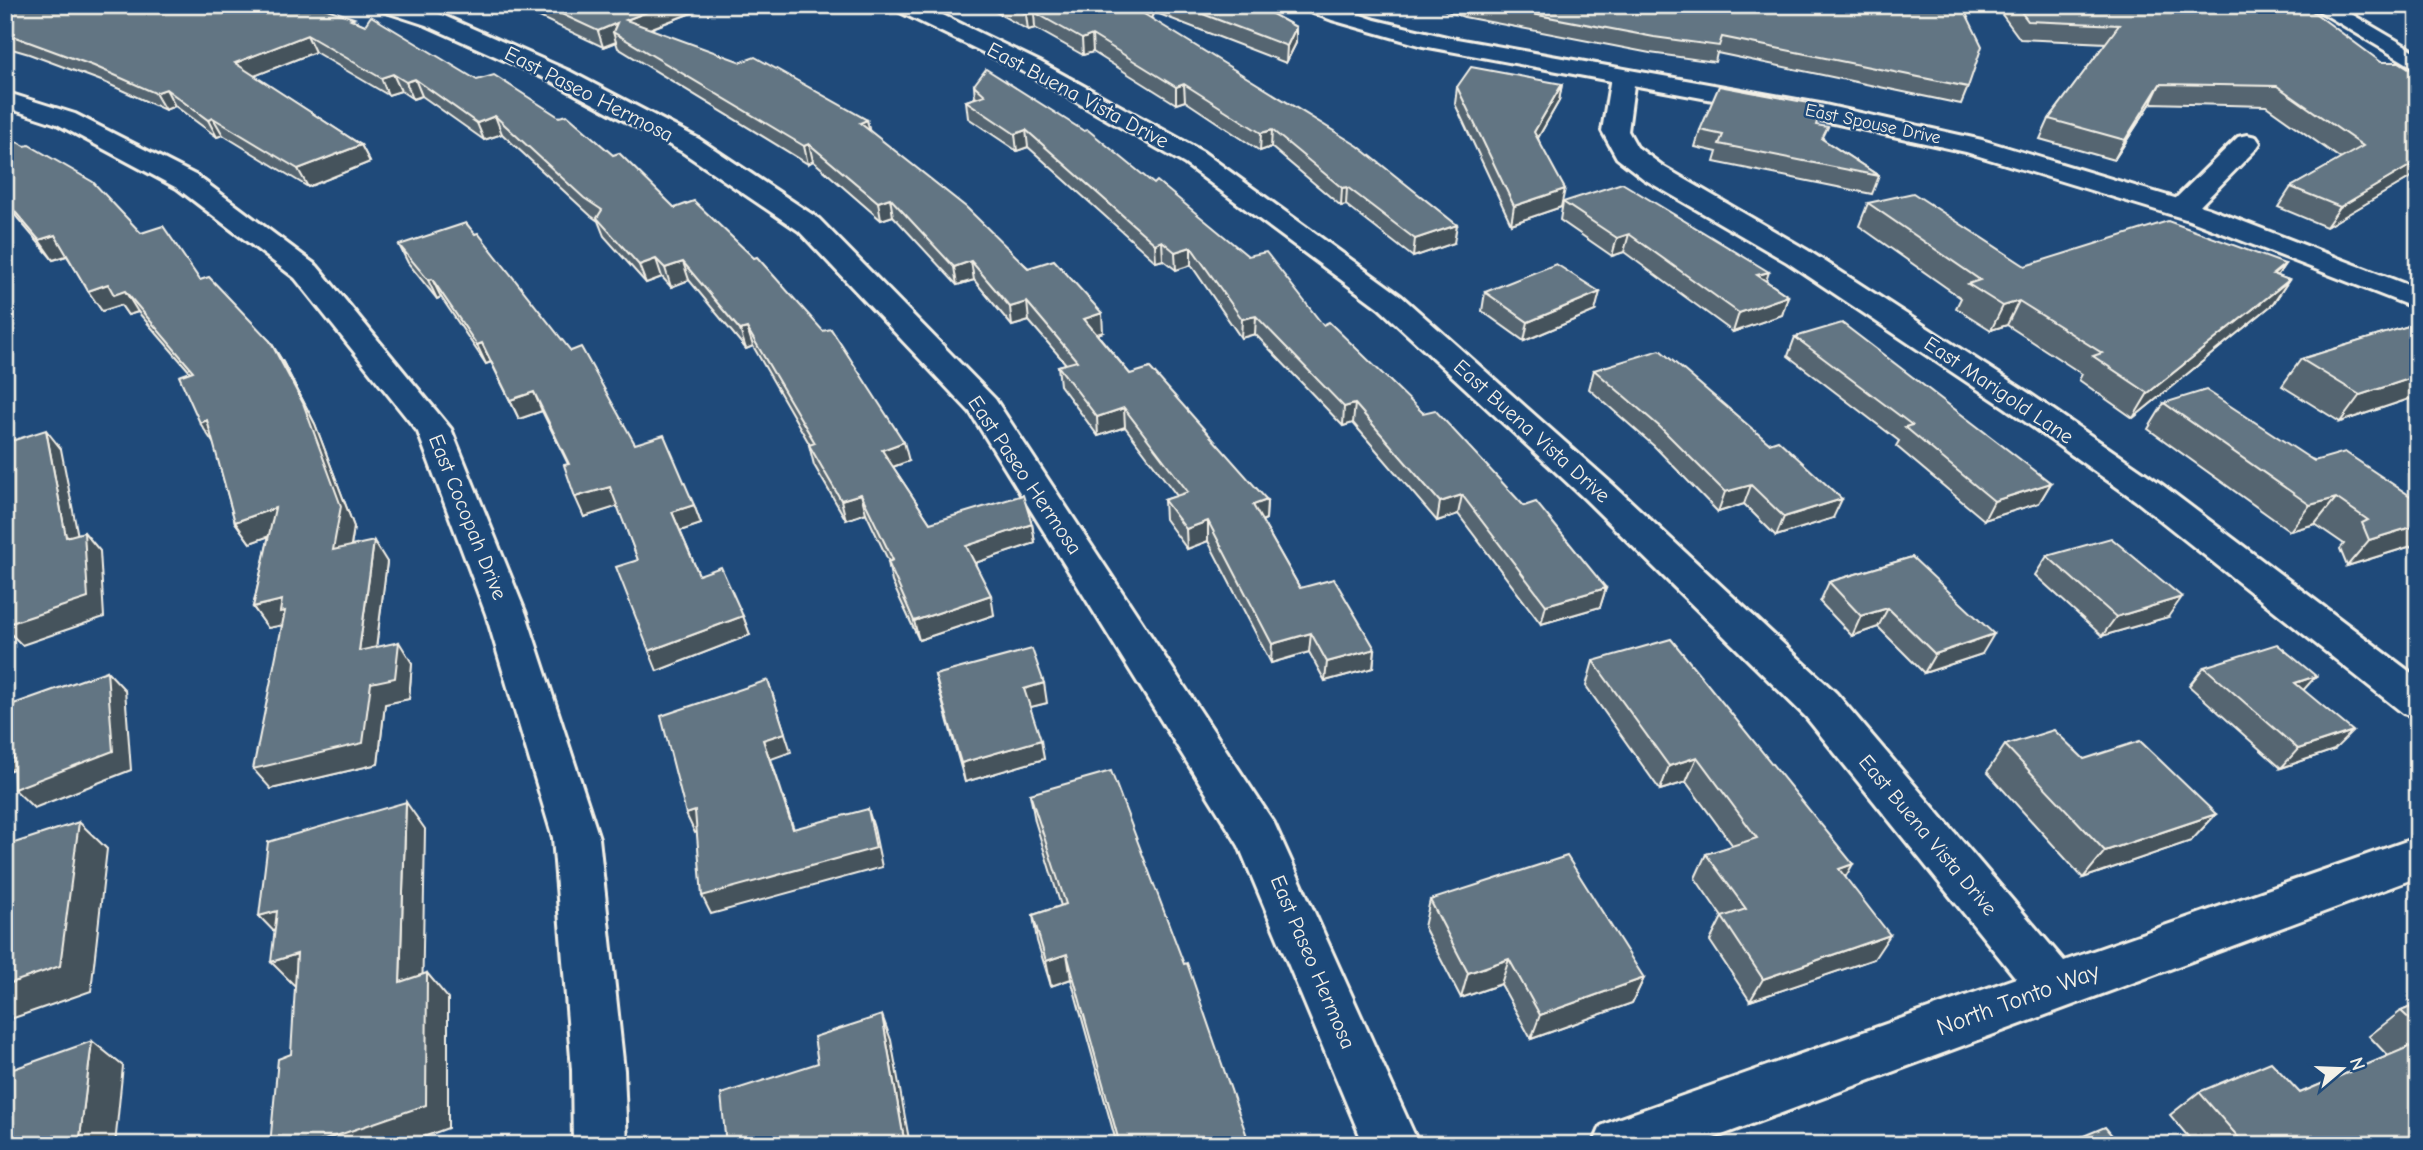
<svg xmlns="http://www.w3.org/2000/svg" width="2423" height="1150" viewBox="0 0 2423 1150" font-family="'Comic Neue',sans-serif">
<rect width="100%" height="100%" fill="#1f4a7a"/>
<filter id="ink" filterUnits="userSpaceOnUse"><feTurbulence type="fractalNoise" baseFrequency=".0143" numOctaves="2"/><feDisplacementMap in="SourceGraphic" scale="14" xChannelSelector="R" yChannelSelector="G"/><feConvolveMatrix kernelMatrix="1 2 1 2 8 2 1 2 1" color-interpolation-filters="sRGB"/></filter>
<g filter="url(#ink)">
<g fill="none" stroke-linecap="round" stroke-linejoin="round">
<!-- minor casing -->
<g stroke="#f4f1e8" stroke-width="6">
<g id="minor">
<path d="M377,5H411L442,15L569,71L699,139L819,219L995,399L1274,823L1419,1145H1364L1239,846L970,412L799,231L681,151L551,81L426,25L380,10Z"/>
<path d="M893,5H922L1040,62L1203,152L1401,296L1611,483L1836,693L2064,961L2418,837V877L1695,1145H1593L1601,1126L1620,1118L2016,978L1806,717L1585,499L1379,308L1185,164L1024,72L896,10Z"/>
<path d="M2309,5H2336L2418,53V70Z"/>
<path d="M1623,70L1632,72L1635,77L1628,131L1637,147L1664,167L1807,250L2030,394L2161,484L2418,678V717L2403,713L2135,500L2006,408L1787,262L1644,179L1617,158L1602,131L1611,77L1614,72Z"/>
<path d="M5,92L75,114L197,176L317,266L451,429L526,614L599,838L624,1070L627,1145H573L572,1070L553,838L486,614L418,432L295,278L177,188L57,124L5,107Z"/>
<path d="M2247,135L2256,137L2260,143L2256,149L2192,214L2182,216L2172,214L2168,208L2172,202L2238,137Z"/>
</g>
</g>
<!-- major casing -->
<g stroke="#f4f1e8" stroke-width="6">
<path id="major" d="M1302,5H1333L1375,20L1451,38L1820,104L1982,140L2208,208L2418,289V309L2189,220L1966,152L1820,120L1423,46L1332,20L1305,10Z"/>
</g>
<!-- minor -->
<use href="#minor" fill="#1f4a7a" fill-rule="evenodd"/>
<!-- major -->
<use href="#major" fill="#1f4a7a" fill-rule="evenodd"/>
</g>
<!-- wall -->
<g fill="#546571" stroke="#f4f1e8" stroke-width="2">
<path d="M5,5L356,21L477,80L909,461L893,467L930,523L1032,524L1035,543L975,563L994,615L919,640L892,582L888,562H889L866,513L846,520L814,465L809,445H810L753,346L746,349L689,280L671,287L662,277L646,283L604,236L598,221L591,216L502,134L484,140L422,96L413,99L401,91L388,95L315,52L254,76L361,145L370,162L308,187L223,135L217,137L175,106L165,110L104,82L29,54L5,47Z"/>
<path d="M500,5H712L650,29L867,120L869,131L1103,332L1097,334L1130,374L1267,500L1266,519L1262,521L1300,588L1375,649L1373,668L1325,681L1309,652L1271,663L1208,541L1187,549L1165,519L1164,500L1177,496L1125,427L1098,436L1060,385L1058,366L1066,364L1029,321L1012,326L974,280L957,285L893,216L881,220L813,161L808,164L618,48L616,42L603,47L529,12L520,16Z"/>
<path d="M983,5H1256L1296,27V43L1286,63L1154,12L1151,18L1454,243L1413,257L1346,205L1341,206L1271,147L1260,151L1185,101L1176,104L1093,52L1083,55L1035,28L1028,30Z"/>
<path d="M1430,5H1962L1968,87L1961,104L1717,53L1715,62L1650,53L1464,17Z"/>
<path d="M1995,5H2304L2418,173L2326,227L2278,207L2291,187L2341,159L2266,106L2151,103L2114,160L2040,139L2049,119L2106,43L2020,39Z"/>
<path d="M1562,84L1559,101L1538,138L1561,207L1511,224L1455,104L1457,87Z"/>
<path d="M974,85L1323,325L1423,413L1524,506L1606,588L1600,607L1541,624L1458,514L1437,521L1353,423L1343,426L1255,334L1241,338L1191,265L1176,270L1163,260L1156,262L1028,147L1017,151L968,118L966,101L975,98Z"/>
<path d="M1816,125L1824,140L1879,176L1872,194L1714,162L1717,152L1695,147L1700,130Z"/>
<path d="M5,136L141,233L200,280L270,341L283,362L315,424L354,527L351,546L387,562L376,647L412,663L409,699L385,704L378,764L271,789L282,625L268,628L253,607L269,536L250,543L235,522L214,443L190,372L138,312L128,315L121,305L102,311L67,256L53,260L9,208L5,205Z"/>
<path d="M1563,202L1766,281L1788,296L1782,315L1733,332L1624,252L1612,256L1560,220Z"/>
<path d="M1868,203L2025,266L2285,264L2277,276L2289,280L2273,304L2133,418L2079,380L2082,374L2007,325L1991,330L1956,308L1961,298L1859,226Z"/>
<path d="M399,245L635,444L694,505L701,524L680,531L699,575L743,616L750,635L657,671L638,560L618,506L584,517L568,464L542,411L519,419L491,362L486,364L441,297L437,299L408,263Z"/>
<path d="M1485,292L1595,311L1524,341L1482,311Z"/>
<path d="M2418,323V396L2340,422L2282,386L2301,359Z"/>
<path d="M1795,337L2051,483L2039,503L1984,520L1896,446L1899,441L1788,356Z"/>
<path d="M1594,370L1833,518L1776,536L1744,504L1718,512L1654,446L1589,389Z"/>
<path d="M2164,403L2412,497L2418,494V544L2347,566L2340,549L2344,544L2315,524L2290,531L2148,429Z"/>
<path d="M2047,556L2168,617L2102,636L2035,575Z"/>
<path d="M1912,557L1982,654L1924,673L1878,627L1852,636L1820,602L1829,582Z"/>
<path d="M1593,661L1845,877L1874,959L1750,1001L1710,941L1722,917L1695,878L1706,854L1733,846L1686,782L1660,790L1586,686Z"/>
<path d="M2204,667L2334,750L2281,768L2189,686Z"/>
<path d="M935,675L1047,703L1030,707L1044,759L965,782L940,694Z"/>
<path d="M2005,745L2084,759L2216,814L2191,841L2083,878L1987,772Z"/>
<path d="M1030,794L1250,1145H1117L1071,979L1051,986L1037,941L1033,915L1061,906L1035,821Z"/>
<path d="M1430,900L1644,978L1632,1003L1531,1039L1501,984L1461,998L1424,927Z"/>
<path d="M2418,1004V1145H2195L2170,1115L2199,1092L2300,1093L2388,1056L2369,1036L2401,1011Z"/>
</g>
<!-- shaded-wall -->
<g fill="#45525c" stroke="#f4f1e8" stroke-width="2">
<path d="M516,5H526L529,12L520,16Z"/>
<path d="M665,5H712L631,36L626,20Z"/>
<path d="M1149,5H1154V12L1145,30L1144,14Z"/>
<path d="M1034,12L1035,28L1028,30L1026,14Z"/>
<path d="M617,23L613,32L616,42L603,47L598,31Z"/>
<path d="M1296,27V43L1286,63L1287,46Z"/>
<path d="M307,35L315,52L244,80L235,63Z"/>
<path d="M1092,35L1093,52L1083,55L1082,39Z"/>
<path d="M393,74L401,91L388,95L381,78Z"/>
<path d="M415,79L422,96L413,99L406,82Z"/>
<path d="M1184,84L1185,101L1176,104V87Z"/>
<path d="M1562,84L1559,101L1531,150L1534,132Z"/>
<path d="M2160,84L2151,103L2114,160L2125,140Z"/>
<path d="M166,89L175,106L165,110L155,93Z"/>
<path d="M495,116L502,134L484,140L477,123Z"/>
<path d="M213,118L223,135L217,137L208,120Z"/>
<path d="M867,120L871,138L860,123Z"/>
<path d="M1026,130L1028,147L1017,151L1015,134Z"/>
<path d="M1272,130L1271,147L1260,151L1261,133Z"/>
<path d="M809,144L813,161L808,164L804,146Z"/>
<path d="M361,145L370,162L308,187L298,169Z"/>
<path d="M2418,161V173L2326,227L2340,207Z"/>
<path d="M1347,187L1346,205L1341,206L1342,188Z"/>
<path d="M1565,189L1561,207L1511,224L1514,206Z"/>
<path d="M890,198L893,216L881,220L878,202Z"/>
<path d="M1457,225L1454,243L1413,257L1415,239Z"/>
<path d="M1629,234L1624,252L1612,256L1617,238Z"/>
<path d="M55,235L69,255L53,260L39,240Z"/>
<path d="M1162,241L1163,260L1156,262L1155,244Z"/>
<path d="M1191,247V265L1176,270L1175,252Z"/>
<path d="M656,259L662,277L646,283L639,265Z"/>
<path d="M971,261L974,280L957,285L954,267Z"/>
<path d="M683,262L689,280L671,287L665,268Z"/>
<path d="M2285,264L2269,288L2273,274Z"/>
<path d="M1769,272L1763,290L1757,275Z"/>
<path d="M432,279L441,297L437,299L428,280Z"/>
<path d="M2289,280L2273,304L2133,418L2148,393Z"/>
<path d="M108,284L125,291L138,312L128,315L121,305L102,311L88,291Z"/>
<path d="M1600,292L1595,311L1524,341L1528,322Z"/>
<path d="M1788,296L1782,315L1733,332L1739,313Z"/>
<path d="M2019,301L2007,325L1991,330L2003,306Z"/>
<path d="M1027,302L1029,321L1012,326L1010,307Z"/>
<path d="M1102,313L1103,332L1085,338L1084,319Z"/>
<path d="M1256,316L1255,334L1241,338L1242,319Z"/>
<path d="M747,328L753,346L746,349L740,330Z"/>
<path d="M270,341L283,362L315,424L354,527L347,571L333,550Z"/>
<path d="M482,343L491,362L486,364L477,345Z"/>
<path d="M2418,376V396L2340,422L2360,395Z"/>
<path d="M534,392L542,411L519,419L510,400Z"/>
<path d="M1355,404L1353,423L1343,426L1344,407Z"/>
<path d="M1124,408L1125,427L1098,436L1097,417Z"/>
<path d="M207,420L214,444L200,423Z"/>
<path d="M46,430L61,449L82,557L66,537Z"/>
<path d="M904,442L909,461L887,469L882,450Z"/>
<path d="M2051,483L2039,503L1984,520L1994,501Z"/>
<path d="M1751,485L1744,504L1718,512L1725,492Z"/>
<path d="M610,487L619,506L584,517L575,497Z"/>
<path d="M861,494L866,513L846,520L841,500Z"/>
<path d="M1462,495L1458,514L1437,521L1440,502Z"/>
<path d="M2336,498L2315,524L2290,531L2310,505Z"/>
<path d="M1842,499L1833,518L1776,536L1784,517Z"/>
<path d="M1267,500L1266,519L1252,525L1253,505Z"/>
<path d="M694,505L701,524L680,531L672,512Z"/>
<path d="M275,508L289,529L250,543L235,522Z"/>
<path d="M1208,521V541L1187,549L1186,529Z"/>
<path d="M1032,524L1035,543L969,565L966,546Z"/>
<path d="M2418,525V544L2347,566L2369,540Z"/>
<path d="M84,532L100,551L104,617L22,645L5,628V625Z"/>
<path d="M374,541L387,562L373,672L359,651Z"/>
<path d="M1606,588L1600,607L1541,624L1546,605Z"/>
<path d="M991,595L994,615L919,640L914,621Z"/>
<path d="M2182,597L2168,617L2102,636L2116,617Z"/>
<path d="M282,600L289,624L268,628L253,607Z"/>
<path d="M1888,608L1878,627L1852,636L1861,616Z"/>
<path d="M743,616L750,635L657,671L649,651Z"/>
<path d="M1311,633L1309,652L1271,663L1272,644Z"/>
<path d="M1994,634L1982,654L1924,673L1935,654Z"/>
<path d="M399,642L412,663L409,699L385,704L378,764L271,789L253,769L371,683Z"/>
<path d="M1375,649L1373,668L1325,681L1327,662Z"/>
<path d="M107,671L125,690L131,770L34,808L14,789Z"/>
<path d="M2316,676L2299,695L2295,683Z"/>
<path d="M768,680L791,752L771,759L800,848L763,740Z"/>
<path d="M1044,683L1047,703L1027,708L1024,689Z"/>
<path d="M2353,731L2334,750L2281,768L2298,749Z"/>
<path d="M1041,740L1044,759L965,782L961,763Z"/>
<path d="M13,743L32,762L5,772V746Z"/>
<path d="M1697,757L1686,782L1660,790L1669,766Z"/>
<path d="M406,802L425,829L422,1007L400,982Z"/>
<path d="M868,809L874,828L882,867L711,914L702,896Z"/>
<path d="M695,811L704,829L695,833L686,814Z"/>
<path d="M2216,814L2191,841L2083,878L2105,851Z"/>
<path d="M79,822L107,849L91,991L5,1021V985Z"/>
<path d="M1853,864L1839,888V869Z"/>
<path d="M277,911L284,942L259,916Z"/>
<path d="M1890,935L1874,959L1750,1001L1763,979Z"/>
<path d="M297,954L296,987L271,962Z"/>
<path d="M1067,954L1071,979L1051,986L1046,961Z"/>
<path d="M1509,959L1501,984L1461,998L1468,973Z"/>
<path d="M427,973L448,998V1128L402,1145H310Z"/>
<path d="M1644,978L1632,1003L1531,1039L1540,1015Z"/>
<path d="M882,1015L891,1040L910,1145H905Z"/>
<path d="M92,1041L123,1066L115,1145H79Z"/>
</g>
<!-- building -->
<g fill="#627583" stroke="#f4f1e8" stroke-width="2">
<path d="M5,5H315L354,18L351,19L365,25L371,16L477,80L494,75L559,117L567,115L613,155L619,153L675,208L694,201L754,258L757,257L823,331L831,329L904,442L882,450L930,523L1023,495L1032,524L966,546L991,595L914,621L888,562L893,560L861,494L841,500L809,445L815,443L747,328L740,330L683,262L665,268L656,259L639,265L597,218L602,210L584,198L495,116L477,123L415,79L406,82L393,74L381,78L307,35L235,63L361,145L298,169L213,118L208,120L166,89L155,93L94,66L18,38L5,34Z"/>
<path d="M542,5H665L626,20L741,62L755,57L867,120L860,123L966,207L1028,268L1054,260L1102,313L1084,319L1130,374L1150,368L1267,500L1253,505L1300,588L1334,579L1375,649L1327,662L1311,633L1272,644L1208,521L1186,529L1164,500L1188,492L1124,408L1097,417L1058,366L1077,361L1027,302L1010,307L971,261L954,267L890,198L878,202L809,144L804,146L613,32L617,23L598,31Z"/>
<path d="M1010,5H1149L1144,14L1358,146L1457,225L1415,239L1347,187L1342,188L1272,130L1261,133L1184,84L1176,87L1092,35L1082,39L1034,12L1026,14Z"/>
<path d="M1179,5H1256L1296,27L1287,46Z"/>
<path d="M1485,5H1962L1982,46L1968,87L1722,37L1719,46L1654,37Z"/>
<path d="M2016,5H2304L2381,62H2399L2418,74V161L2340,207L2291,187L2363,146L2277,86L2160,84L2125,140L2049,119L2119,25L2028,21Z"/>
<path d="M1471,67L1562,84L1534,132L1565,189L1514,206L1457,87Z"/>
<path d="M986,69L1084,131L1088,130L1154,184L1157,181L1248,256L1266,252L1323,325L1329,322L1423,413L1435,410L1524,506L1536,502L1606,588L1546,605L1462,495L1440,502L1355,404L1344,407L1256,316L1242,319L1191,247L1175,252L1162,241L1155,244L1026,130L1015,134L966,101L985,95L974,85Z"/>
<path d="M1719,86L1809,103L1822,107L1816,125L1828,127L1822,139L1879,176L1719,144L1723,135L1700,130Z"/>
<path d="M5,136L25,146L29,145L93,182L141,233L163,226L200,280L209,277L270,341L303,403L341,506L333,550L374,541L359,651L399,642L395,678L371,683L363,743L253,769L285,611L280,612L282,600L253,607L275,508L235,522L207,420L200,423L179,376L193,371L125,291L114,295L108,284L88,291L55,235L39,240L5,200Z"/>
<path d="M1622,183L1769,272L1757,275L1788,296L1739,313L1629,234L1617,238L1563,202Z"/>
<path d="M1913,193L2025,266L2168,221L2285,264L2273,274L2289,280L2148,393L2093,356L2102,353L2019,301L2003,306L1968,284L1980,280L1868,203Z"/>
<path d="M466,223L475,234L478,233L571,351L581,347L635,444L664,435L694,505L672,512L699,575L721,567L743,616L649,651L616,567L638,560L610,487L575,497L564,465L569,464L534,392L510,400L482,343L477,345L432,279L428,280L399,245Z"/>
<path d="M1556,264L1600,292L1528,322L1485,292Z"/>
<path d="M1842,323L2051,483L1994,501L1905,427L1912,425L1795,337Z"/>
<path d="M2418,323V376L2360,395L2301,359Z"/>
<path d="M1660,350L1769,443L1778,440L1842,499L1784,517L1751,485L1725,492L1660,427L1594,370Z"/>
<path d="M2206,390L2314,461L2345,452L2412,497L2418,494V525L2369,540L2362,523L2368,520L2336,498L2310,505L2164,403Z"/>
<path d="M46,430L66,537L84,532L88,598L5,625V443Z"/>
<path d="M2111,538L2182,597L2116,617L2047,556Z"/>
<path d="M1912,557L1994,634L1935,654L1888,608L1861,616L1829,582Z"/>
<path d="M1671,639L1853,864L1839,869L1890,935L1763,979L1722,917L1746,909L1706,854L1757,838L1697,757L1669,766L1593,661Z"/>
<path d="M2277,644L2316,676L2295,683L2353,731L2298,749L2204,667Z"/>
<path d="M1032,649L1044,683L1024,689L1041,740L961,763L935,675Z"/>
<path d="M107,671L113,751L14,789L13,743L5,746V707Z"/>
<path d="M768,680L785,733L763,740L793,829L868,809L876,848L702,896L695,811L686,814L661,716Z"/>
<path d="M2054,730L2084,759L2140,741L2216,814L2105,851L2005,745Z"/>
<path d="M1111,771L1184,964L1187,963L1250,1145H1120L1067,954L1046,961L1033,915L1066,904L1030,794Z"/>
<path d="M406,802L400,982L427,973L426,1105L310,1145H270L278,1059L291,1054L297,954L271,962L277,911L259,916L268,842Z"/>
<path d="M79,822L60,966L5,985V846Z"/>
<path d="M1567,856L1644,978L1540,1015L1509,959L1468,973L1430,900Z"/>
<path d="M2418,1004V1027L2401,1011Z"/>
<path d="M882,1015L905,1145H726L721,1094L818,1063L814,1037Z"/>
<path d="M92,1041L79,1145H5V1072Z"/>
<path d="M2418,1043V1145H2245L2199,1092L2271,1062L2300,1093Z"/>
<path d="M2105,1127L2120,1145H2062Z"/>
</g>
</g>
<g text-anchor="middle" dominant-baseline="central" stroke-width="5" stroke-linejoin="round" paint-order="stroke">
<!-- far-street labels -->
<g font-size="18" fill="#f4f1e8" stroke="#1f4a7a">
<text transform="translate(1873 124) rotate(12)">East Spouse Drive</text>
</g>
<!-- street labels -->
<g font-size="21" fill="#f4f1e8" stroke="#1f4a7a">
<text transform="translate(589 94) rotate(27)">East Paseo Hermosa</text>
<text transform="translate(1078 95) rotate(28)">East Buena Vista Drive</text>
<text transform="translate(1999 390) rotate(34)">East Marigold Lane</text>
<text transform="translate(1532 431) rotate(42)">East Buena Vista Drive</text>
<text transform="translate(1025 475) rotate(56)">East Paseo Hermosa</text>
<text transform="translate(468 517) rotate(68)">East Cocopah Drive</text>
<text transform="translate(1928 835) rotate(50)">East Buena Vista Drive</text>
<text transform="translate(1313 962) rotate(67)">East Paseo Hermosa</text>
</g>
<!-- near-street labels -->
<g font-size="24" fill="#f4f1e8" stroke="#1f4a7a">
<text transform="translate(2018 999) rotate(-20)">North Tonto Way</text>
</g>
</g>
<!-- margin -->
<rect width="2423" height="1150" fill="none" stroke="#1f4a7a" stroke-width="28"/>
<rect x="14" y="14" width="2395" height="1122" fill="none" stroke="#f4f1e8" stroke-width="2.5" filter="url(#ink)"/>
<!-- north arrow -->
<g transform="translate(2342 1069) rotate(71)" stroke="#1f4a7a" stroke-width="5" paint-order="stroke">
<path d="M0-5L12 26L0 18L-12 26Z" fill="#f4f1e8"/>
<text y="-10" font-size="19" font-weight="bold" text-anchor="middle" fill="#f4f1e8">N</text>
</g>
</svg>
